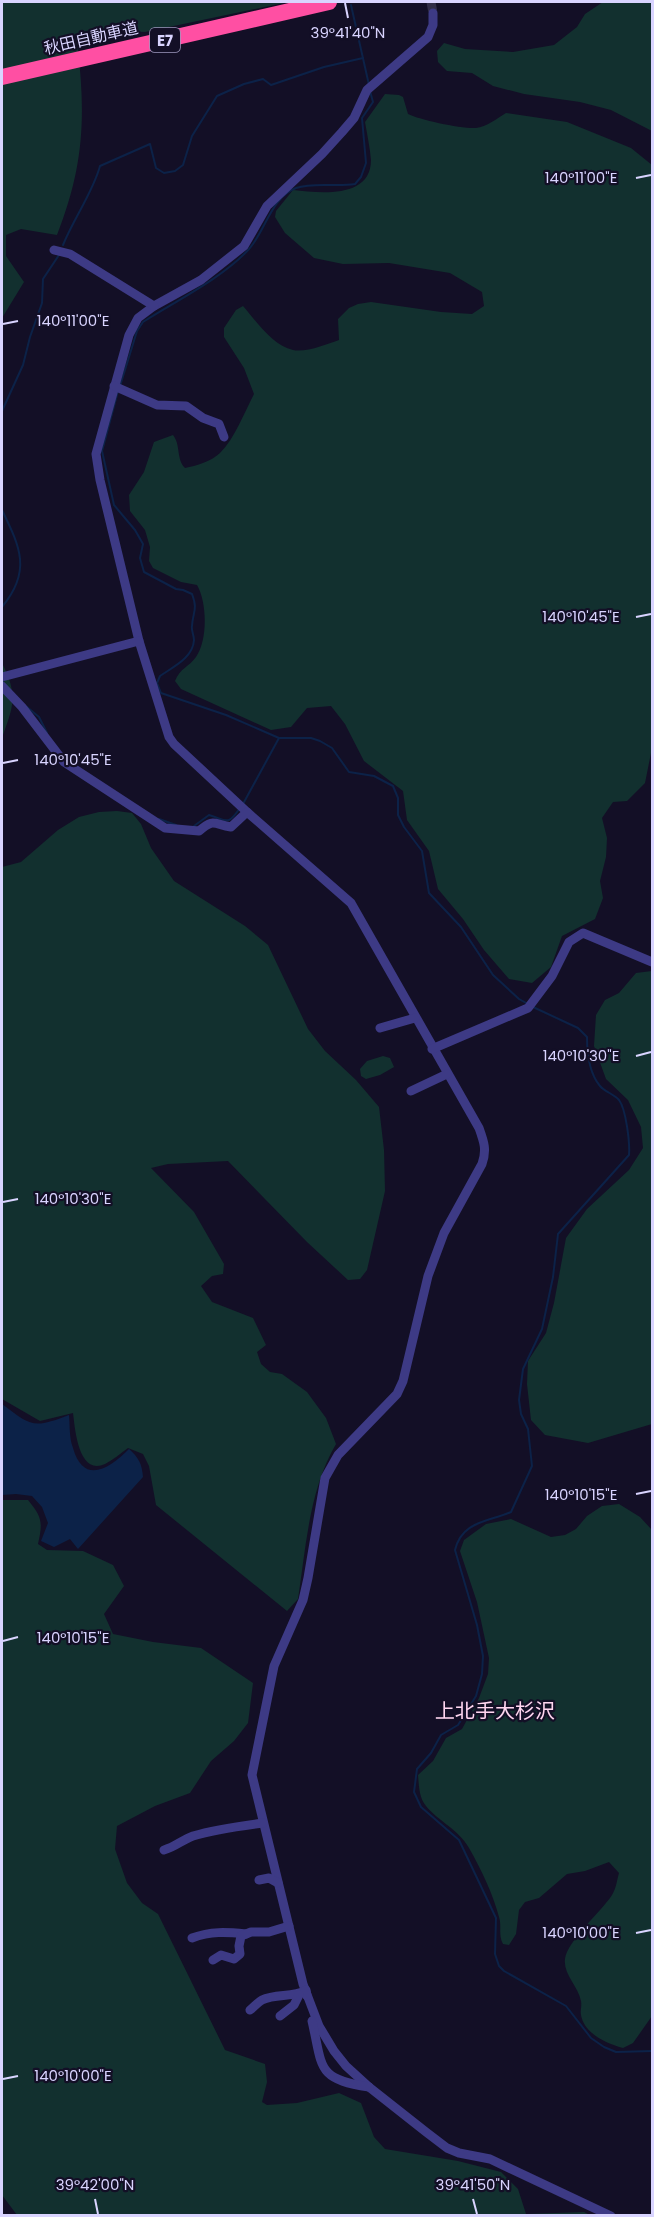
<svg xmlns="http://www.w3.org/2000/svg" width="654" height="2217" viewBox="0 0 654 2217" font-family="Poppins,'Noto Sans JP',sans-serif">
<rect width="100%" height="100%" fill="#130f26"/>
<!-- green -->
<g fill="#12302f">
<path d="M2,2H288L145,32L102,31L90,34L78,50C86,120 83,169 57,235L21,229L6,235V256L24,282L2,318Z"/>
<path d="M603,2H652V131L611,110L580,102L524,94L493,86L472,73L447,71L438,62L437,51L444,43L465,49L513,52L554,45L577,27L585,14Z"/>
<path d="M385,94L399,95L403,97L408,114C420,120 462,129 476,128C486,127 498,118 506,113L567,122L631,148L652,165L651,753L645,783L627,801L613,802L602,818L607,838L606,857L600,881L603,898L595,919L562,936L551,967L532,983L509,979L484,950L463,919L438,889L429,851L407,820L403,791L364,761L345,724L331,706L307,708L291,727L271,730L181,689L175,681C180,668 189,667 196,657C208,640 207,602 197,585L181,582L153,568L149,561L150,547L145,530L130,511L129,495L144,472L154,442L173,435C181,445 176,459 185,468C196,466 212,461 220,453C235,438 244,413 254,394L244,368L224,337V328L236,310L243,306C256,321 273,346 293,350C305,353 328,344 339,340L338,319L349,308L358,304L371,302L441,312L472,314L484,306L482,292L450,273L389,263L343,264L314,258L285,233L275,217L276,211L293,190C320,193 371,199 371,160C370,148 367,134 365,122Z"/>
<path d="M2,663C18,695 14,705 2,738Z"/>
<path d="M117,811L132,813L141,824L151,848L174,881L245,926L268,945L308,1029L325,1051L356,1080L379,1107L384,1150L385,1191L367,1270L360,1279L348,1280L307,1242L228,1161L168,1164L151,1168L194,1212L224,1264L223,1274L212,1276L201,1286L212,1302L253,1318L266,1345L257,1352L261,1364L270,1372L282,1374L307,1392L326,1418L336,1444C309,1490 306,1547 298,1599L287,1611L156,1505L149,1466L143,1454L128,1448C121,1453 113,1460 105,1464C78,1476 75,1428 73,1413L40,1421L2,1399V867L21,862L58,830L79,817L99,812Z"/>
<path d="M652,971V1424L588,1443L545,1435L531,1420L527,1384L528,1361L546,1333L554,1303L566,1238L587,1209L629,1170L643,1148L641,1127L628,1100L606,1079L594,1046L596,1015L605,1000L619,993L636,973Z"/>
<path d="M383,1056L390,1058L394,1067L380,1075L366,1079L361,1076L360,1069L367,1061Z"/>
<path d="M2,1500H28C42,1517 43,1522 38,1544L47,1550L83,1551L113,1565L124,1586L104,1614L113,1634L153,1642L201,1648L253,1683L248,1723L234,1741L211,1761L190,1793L155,1806L117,1826L115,1849L127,1883L142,1903L158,1914L225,2050L265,2064L267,2082L262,2102L267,2105L297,2103L339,2093L361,2103L374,2137L385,2149L458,2161L501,2172L518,2189L526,2214L584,2212L590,2215H17L2,2195Z"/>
<path d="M619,1504L640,1517L652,1530V2016L633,2043L623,2048C608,2044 584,2034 581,2015C580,2011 582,2006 581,2001C578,1986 563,1974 565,1959C567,1941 602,1911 612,1895C616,1889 617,1880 619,1873L609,1862L585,1871L567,1874L539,1898L525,1902L519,1910L516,1934L509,1945L503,1944C498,1935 502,1926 499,1917C493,1894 481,1869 469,1848C458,1829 438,1821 426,1806C419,1798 419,1786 418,1775L433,1761L446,1738L462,1729L479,1698L488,1674L489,1658L477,1602L460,1551L464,1540L486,1524L511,1519L551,1537L565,1535L576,1529L587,1516L602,1506Z"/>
</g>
<!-- water -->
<path fill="#0c2248" d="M2,1404C31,1426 33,1429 69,1415C70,1425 69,1438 73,1448C84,1486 110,1468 129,1449C139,1458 142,1464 143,1477L78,1549L70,1539L54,1547L41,1541L48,1523L42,1507L32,1496L16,1494L2,1495Z"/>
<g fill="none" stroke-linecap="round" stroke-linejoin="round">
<!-- stream -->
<g stroke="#0c2248" stroke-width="2">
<path d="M351,5L369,85"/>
<path d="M63,245C74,218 93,192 100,166L150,144L156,168L164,173L175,171L183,165L192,136L217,96L244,84L263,79L271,85L324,67L363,58"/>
<path d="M120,386L137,331L143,322C176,301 224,277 249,249C265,232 271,197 296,188C313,182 336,187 355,184L361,177L366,163L362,118L373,102L370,91"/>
<path d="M118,391L102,451L114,505L135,530L143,544L140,558L144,572L176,589L183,590L192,594C198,610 193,611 192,626C191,630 194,635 194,640C193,658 173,667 160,676L157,683L161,693L226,715L279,738H311L320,741L332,748L349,772L374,776L393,786L398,798V815L404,827L422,851L429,893L461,927L493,975L519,999L528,1004"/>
<path d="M2,411L23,365L30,337L42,303L43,279L59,255"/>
<path d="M2,510C20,547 32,571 2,607"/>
<path d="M27,707L39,717L47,733"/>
<path d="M243,804L279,738"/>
<path d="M159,819L176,825"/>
<path d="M194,826L209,815C227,820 227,827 240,808"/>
<path d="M533,1007L578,1028L587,1037C587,1053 589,1073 600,1086C605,1092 614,1094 619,1100C626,1109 630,1143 629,1155L558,1234L553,1277L542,1329L523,1369L519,1400L521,1414L528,1429L532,1466L511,1512C488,1522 462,1521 455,1550L477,1625L483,1656L482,1674L476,1696L458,1725L441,1735L431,1753L417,1769L414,1792L421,1807L459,1840L496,1918L495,1954L499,1966L504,1971L566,2006L591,2038L604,2047L616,2052L652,2051"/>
</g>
<!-- street-tunnel -->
<path stroke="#312d47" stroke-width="9" stroke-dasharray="9 4.5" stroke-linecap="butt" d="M431,2L433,13"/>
<!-- street -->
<g stroke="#3d3a85" stroke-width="9">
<path d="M433,13V25L428,37L367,90L354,118L342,132L322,154L267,206L244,246L201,280L154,306L138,318L129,335L96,454L100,480L139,641L169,737L174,744L247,812L351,903L479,1128C484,1142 487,1150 482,1164L444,1233L428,1276L403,1381L397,1394L338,1455L325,1478L308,1578L303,1600L274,1666L252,1775L303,1984L319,2026L334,2051L346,2066L369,2087L426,2132L447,2148L459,2153L490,2159L611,2216"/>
<path d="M54,250L70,254L154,306"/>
<path d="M114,386L157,405L186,406L203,418L219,424L224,437"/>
<path d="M2,677L139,641"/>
<path d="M2,686L22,707L64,762L165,828L199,831C214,818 213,824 231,827L247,812"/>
<path d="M380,1028L415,1018"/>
<path d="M432,1049L528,1008L552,976L569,942L583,933L652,962"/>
<path d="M411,1091L447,1074"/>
<path d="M164,1850C175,1847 182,1840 193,1836C216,1829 240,1826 263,1823"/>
<path d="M259,1880L269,1878L278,1883"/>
<path d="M192,1938C211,1931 226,1932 246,1934"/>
<path d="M213,1960L221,1955L234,1959L240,1954L239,1946L241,1936L251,1932H269L289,1926"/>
<path d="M250,2010C254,2007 258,2002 262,2000C276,1993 293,1998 306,1990L307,1996"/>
<path d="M280,2016L294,2005L299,1995"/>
<path d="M312,2021C323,2068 316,2079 369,2087"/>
</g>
<!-- highway -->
<path stroke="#ff4fa3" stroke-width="16" d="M2,77L329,2"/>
</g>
<!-- ticks -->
<path fill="none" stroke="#d9d4ff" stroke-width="2" d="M345,3L348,18M636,178L651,175M3,324L18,321M636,617L651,614M3,763L18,760M636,1056L651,1052M3,1202L18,1199M636,1494L651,1491M3,1641L18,1637M636,1933L651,1930M3,2079L18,2076M95,2199L98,2214M473,2199L477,2214"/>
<g text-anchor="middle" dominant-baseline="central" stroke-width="4.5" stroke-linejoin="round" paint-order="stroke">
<!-- shield labels -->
<rect fill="#130f26" stroke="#9e99be" stroke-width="1.5" x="150" y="28" width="30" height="24" rx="4.5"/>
<g font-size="15" font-weight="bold" fill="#d9d4ff">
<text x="165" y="40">E7</text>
</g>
<!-- street labels -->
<g font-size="16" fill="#d9d4ff" stroke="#130f26">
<text transform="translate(91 38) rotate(-13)">秋田自動車道</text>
</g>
<!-- quarter labels -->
<g font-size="20" fill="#ffd6f0" stroke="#130f26">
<text x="495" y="1711">上北手大杉沢</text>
</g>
</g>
<g font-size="15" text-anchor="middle" fill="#d9d4ff" stroke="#130f26" stroke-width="4.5" stroke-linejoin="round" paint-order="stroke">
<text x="348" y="38">39°41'40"N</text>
<text x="581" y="183">140°11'00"E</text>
<text x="73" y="326">140°11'00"E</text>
<text x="581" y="622">140°10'45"E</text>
<text x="73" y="765">140°10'45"E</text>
<text x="581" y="1061">140°10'30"E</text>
<text x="73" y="1204">140°10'30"E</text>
<text x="581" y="1500">140°10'15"E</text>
<text x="73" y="1643">140°10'15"E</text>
<text x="581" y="1938">140°10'00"E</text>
<text x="73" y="2081">140°10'00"E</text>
<text x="95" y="2190">39°42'00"N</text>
<text x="473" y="2190">39°41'50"N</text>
</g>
<!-- border -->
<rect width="654" height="2217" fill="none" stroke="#d9d4ff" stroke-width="6"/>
</svg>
